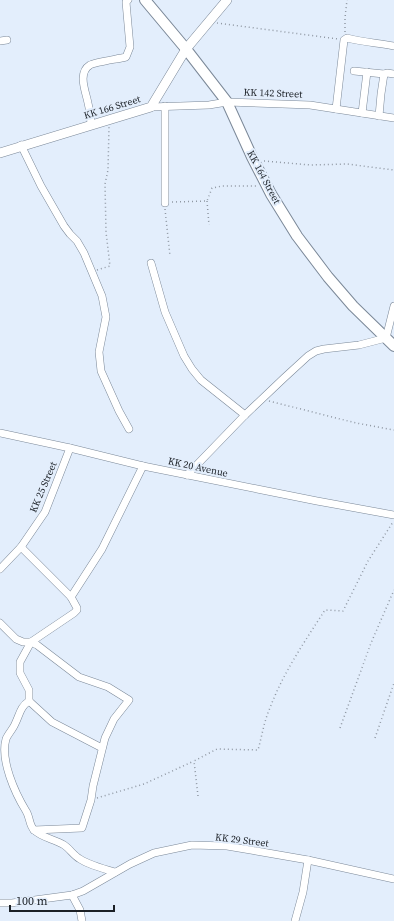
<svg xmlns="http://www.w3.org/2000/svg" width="394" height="921" viewBox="0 0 394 921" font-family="'Source Serif 4',serif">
<rect width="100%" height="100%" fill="#e3eefc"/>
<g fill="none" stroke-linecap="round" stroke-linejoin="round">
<!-- minor casing -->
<g stroke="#7b8898" stroke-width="8">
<g id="minor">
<path d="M0,41L7,40"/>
<path d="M354,71L384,74"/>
<path d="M151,107L209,105L227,102L310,105L394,118"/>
<path d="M336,109L344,40L347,38C362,42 378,43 394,46"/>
<path d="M362,113L367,72"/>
<path d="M379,116L381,94L384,74L387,73L394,74"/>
<path d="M91,125C91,117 90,110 88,103C86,92 77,73 90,65C96,62 118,59 126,57L130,47L126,2L128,0"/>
<path d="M21,145L41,186L64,226L70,234L77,241L84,253L102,296L106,317L99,352L101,371L119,411L129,429"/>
<path d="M165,203V106"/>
<path d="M151,263L165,312L184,356L192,369L201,380L245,415"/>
<path d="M0,433L70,448L143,466L317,501L394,515"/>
<path d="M187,475L245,415L284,378L308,356L316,351L324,349L359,345L386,338L394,306"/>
<path d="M21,547L71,597L77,608V610L74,613L31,642L20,662V673L29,690V701C20,707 20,714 15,724C13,729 8,734 6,739C0,760 15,793 26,811C30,817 29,825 34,830C42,838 55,839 64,845C70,849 74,856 80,859C89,865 104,869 115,872"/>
<path d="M0,569L21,547L45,512L70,448"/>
<path d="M71,597L102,549L143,466"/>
<path d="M0,623L16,639L23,642H31L37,645L79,677L108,687L129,700L114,719L105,738L93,786L91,800L82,828L34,830"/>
<path d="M29,701L52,722L102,748"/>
<path d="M72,895L80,910L82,921"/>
<path d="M0,903H12L72,895L83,891L130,864L154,853L192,845L227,846L308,860L394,879"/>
<path d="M295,921L303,892L308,860"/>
</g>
</g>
<!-- tertiary casing -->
<g stroke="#7b8898" stroke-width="10">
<path id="tertiary" d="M0,153L151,107L186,49L227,0"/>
</g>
<!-- secondary casing -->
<g stroke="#7b8898" stroke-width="12">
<path id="secondary" d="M145,0L186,49L227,102L252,157L271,194L297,236L328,277L353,306L394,346"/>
</g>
<!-- path -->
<g stroke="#9098a3" stroke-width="1.5" stroke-dasharray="1 3" stroke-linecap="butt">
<path d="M217,23L338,39"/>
<path d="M345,32V18L347,0"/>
<path d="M264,161L311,165L347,164L394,170"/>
<path d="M207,201L209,225"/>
<path d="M172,202L207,201L212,188L222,186H258"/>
<path d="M165,209L170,256"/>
<path d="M97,270L110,266L106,232L105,184L108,170L109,127"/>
<path d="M269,401L356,423L394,430"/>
<path d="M340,728L371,643L394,590"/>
<path d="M375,738L394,683"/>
<path d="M198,796L194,761L217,749L258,750C262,736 264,721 270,708C283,673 305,641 325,610L343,611L368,561L393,522"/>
<path d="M97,798L144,784L194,761"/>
</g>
<!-- minor -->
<use href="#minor" stroke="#fff" stroke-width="7"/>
<!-- tertiary -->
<use href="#tertiary" stroke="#fff" stroke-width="9"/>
<!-- secondary -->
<use href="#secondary" stroke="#fff" stroke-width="10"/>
</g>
<g text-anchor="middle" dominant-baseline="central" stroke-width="4" stroke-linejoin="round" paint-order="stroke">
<!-- street labels -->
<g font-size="10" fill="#1b2026" stroke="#e3eefc">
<text transform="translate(273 93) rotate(2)">KK 142 Street</text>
<text transform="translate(112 107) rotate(-17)">KK 166 Street</text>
<text transform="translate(264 177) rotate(62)">KK 164 Street</text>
<text transform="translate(198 467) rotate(12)">KK 20 Avenue</text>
<text transform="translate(43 487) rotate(-67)">KK 25 Street</text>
<text transform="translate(242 840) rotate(7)">KK 29 Street</text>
</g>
</g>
<!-- scale -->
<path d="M10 905v6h104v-6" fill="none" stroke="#1b2026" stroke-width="2"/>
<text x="16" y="905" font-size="12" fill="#1b2026" stroke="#e3eefc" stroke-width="3" paint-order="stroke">100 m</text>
</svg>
